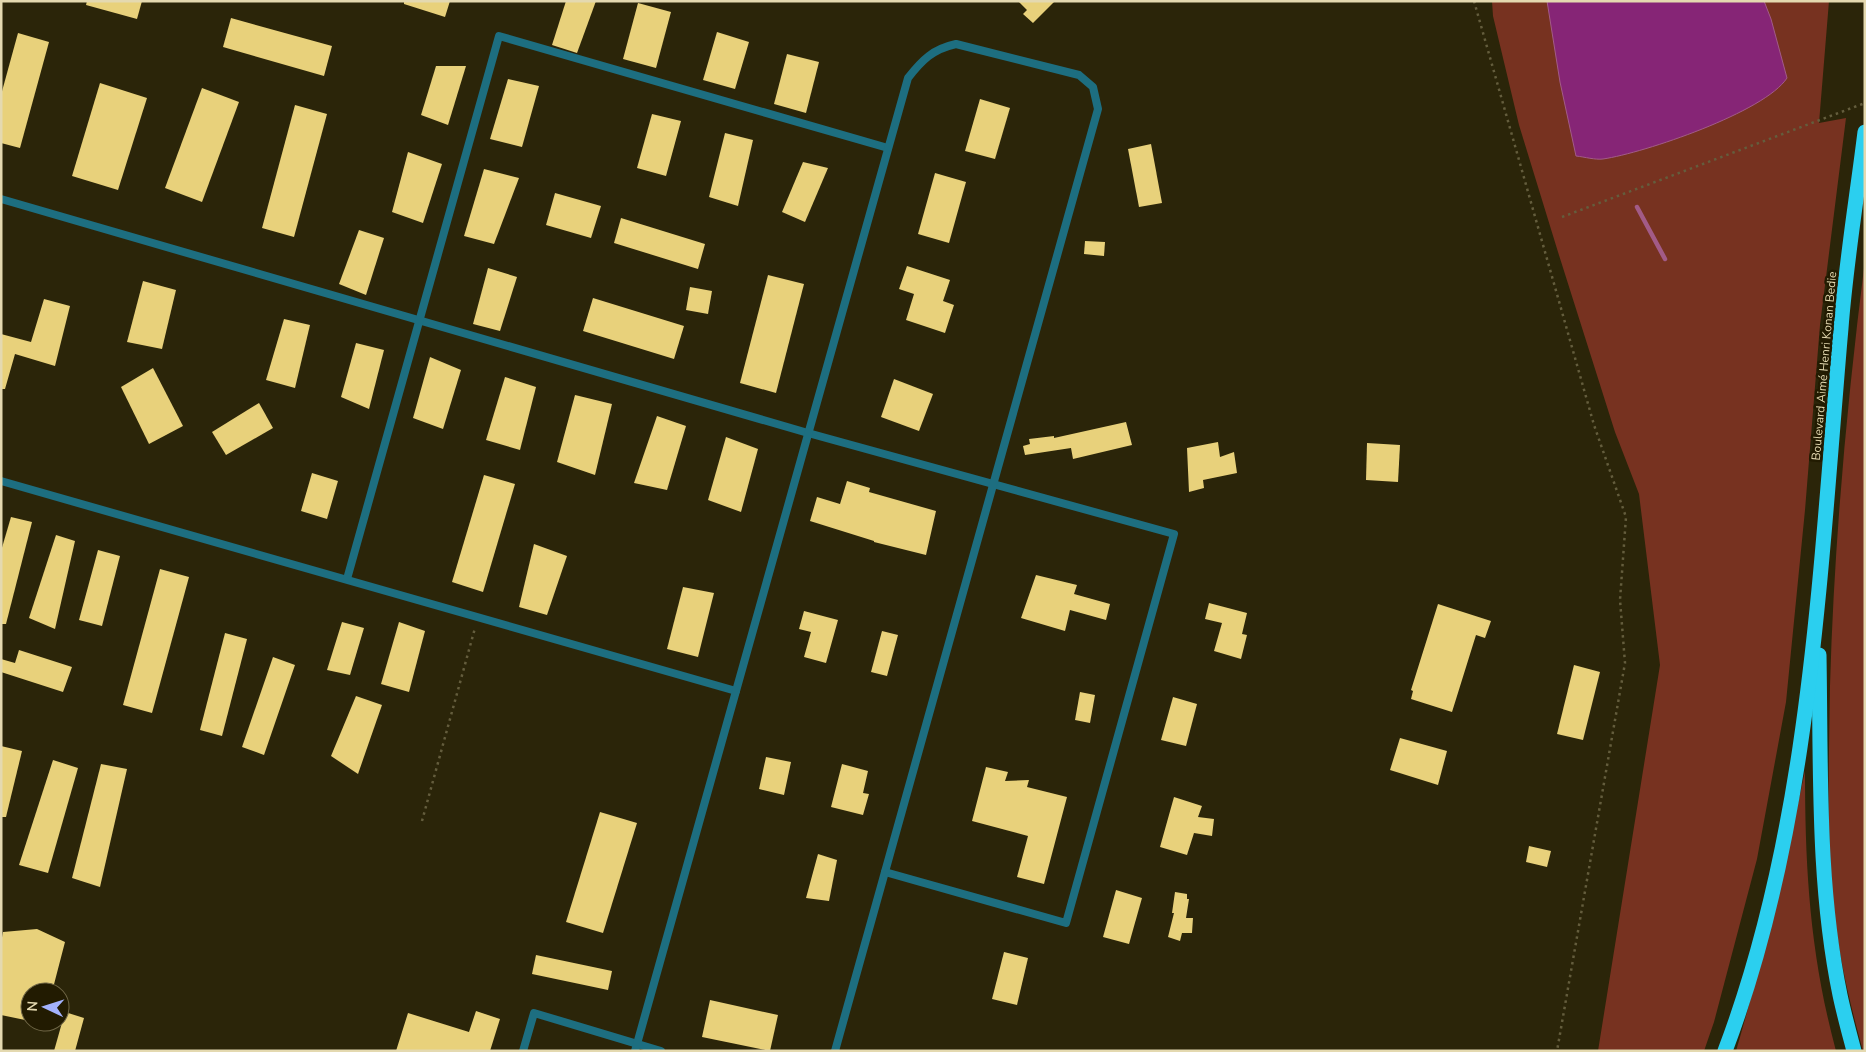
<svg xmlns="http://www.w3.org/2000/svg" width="1866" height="1052" viewBox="0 0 1866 1052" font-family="'Nunito Sans',sans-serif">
<rect width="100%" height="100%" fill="#2b2509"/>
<!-- green -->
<g fill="#773220">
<path d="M1492,1H1829L1819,123L1846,118L1820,325L1805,510L1786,702L1757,859L1714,1022L1704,1051H1598L1660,665L1639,494L1615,432L1558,252L1519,125L1493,16Z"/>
<path d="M1865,260V1051H1863C1850,1004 1839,958 1834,910C1826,835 1829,761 1830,686C1834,544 1847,401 1865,260Z"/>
<path d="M1805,771C1805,870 1810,954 1836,1051H1736C1763,958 1785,865 1805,771Z"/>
</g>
<!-- water -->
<path fill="#862576" stroke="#a25b87" d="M1547,1H1764L1771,19L1787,78C1765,112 1644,153 1603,159C1595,160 1585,157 1576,156L1560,82Z"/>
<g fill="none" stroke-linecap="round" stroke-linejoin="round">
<!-- stream -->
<path stroke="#a25b87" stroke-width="4.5" d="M1637,207L1665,259"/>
</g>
<!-- building -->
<g fill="#e8d17b">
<path d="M87,1H142L137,19L86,5Z"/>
<path d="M404,1H450L445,17L404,4Z"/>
<path d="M566,1H596L577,53L552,45Z"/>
<path d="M1018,1H1055L1033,23L1023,14L1027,10Z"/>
<path d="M638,3L671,12L656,68L623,59Z"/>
<path d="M231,18L332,46L324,76L223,47Z"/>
<path d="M717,32L749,42L735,89L703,80Z"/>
<path d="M18,33L49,42L20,148L1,143V95Z"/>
<path d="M787,54L819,62L806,113L774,104Z"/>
<path d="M436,66H466L448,125L421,115Z"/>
<path d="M508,79L539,86L522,147L490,139Z"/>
<path d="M100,83L147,98L118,190L72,176Z"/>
<path d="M202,88L239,102L202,202L165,188Z"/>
<path d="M980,99L1010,108L995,159L965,151Z"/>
<path d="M295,105L327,114L294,237L262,228Z"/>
<path d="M652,114L681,121L666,176L637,168Z"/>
<path d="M725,133L753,140L738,206L709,197Z"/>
<path d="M1151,144L1162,203L1139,207L1128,149Z"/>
<path d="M408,152L442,164L423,223L392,212Z"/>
<path d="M803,162L828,168L805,222L782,212Z"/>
<path d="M484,169L519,178L494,244L464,236Z"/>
<path d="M935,173L966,182L949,243L918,234Z"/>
<path d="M555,193L601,206L591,238L546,225Z"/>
<path d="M621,218L705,244L698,269L614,243Z"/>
<path d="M359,230L384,238L366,295L339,284Z"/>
<path d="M1085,241L1105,242L1104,256L1084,254Z"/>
<path d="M907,266L950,280L943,301L954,305L945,333L906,320L914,294L899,289Z"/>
<path d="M488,268L517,277L500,331L473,324Z"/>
<path d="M768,275L804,284L776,393L740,383Z"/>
<path d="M143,281L176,290L162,349L127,342Z"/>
<path d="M690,287L712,291L708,314L686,310Z"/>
<path d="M593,298L684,326L674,359L583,331Z"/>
<path d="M44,299L70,306L55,366L15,354L5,389H1V334L31,342Z"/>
<path d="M284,319L310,325L295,388L266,380Z"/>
<path d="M356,343L384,350L369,409L341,397Z"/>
<path d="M430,357L461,370L443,429L413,418Z"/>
<path d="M153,368L183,426L149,444L121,387Z"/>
<path d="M505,377L536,387L520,450L486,440Z"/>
<path d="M894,379L933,394L919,431L881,417Z"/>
<path d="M575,395L612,404L595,475L557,462Z"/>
<path d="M259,403L273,428L226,455L212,432Z"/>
<path d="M657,416L686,426L667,490L634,483Z"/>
<path d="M1126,422L1132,445L1073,459L1071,448L1025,455L1023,446L1030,444L1029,439L1054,436V438Z"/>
<path d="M726,437L758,449L741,512L708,500Z"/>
<path d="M1218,442L1220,457L1234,452L1237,473L1203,480L1204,488L1189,492L1187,448Z"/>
<path d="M1367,443L1400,445L1398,482L1366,480Z"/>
<path d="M312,473L338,481L327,519L301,511Z"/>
<path d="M484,475L515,484L483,592L452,582Z"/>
<path d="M847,481L870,488L869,492L936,511L926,555L874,542V541L810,521L817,497L840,504Z"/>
<path d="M11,517L32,522L6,624H1V551Z"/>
<path d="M56,535L75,541L55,629L29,618Z"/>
<path d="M534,544L567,556L547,615L519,607Z"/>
<path d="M98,550L120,556L102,626L79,620Z"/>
<path d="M160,569L189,577L152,713L123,705Z"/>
<path d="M1036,575L1077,585L1074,594L1110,604L1106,620L1070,610L1065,631L1021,618Z"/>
<path d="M683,587L714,593L698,657L667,649Z"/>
<path d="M1209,603L1247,613L1242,634L1247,635L1241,659L1214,651L1222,623L1205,619Z"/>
<path d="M1438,604L1491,621L1485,638L1476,635L1452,712L1411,699L1413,691L1411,690Z"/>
<path d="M804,611L838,620L826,663L804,657L811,632L799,629Z"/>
<path d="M342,622L364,628L350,675L327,670Z"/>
<path d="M399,622L425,631L409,692L381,684Z"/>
<path d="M882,631L898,635L887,676L871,672Z"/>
<path d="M225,633L247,639L222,736L200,730Z"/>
<path d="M19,650L72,667L63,692L1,672V659L15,663Z"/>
<path d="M273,657L295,665L264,755L242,747Z"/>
<path d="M1574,665L1600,672L1583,740L1557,734Z"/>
<path d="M1080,692L1095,695L1090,723L1075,720Z"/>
<path d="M356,696L382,705L358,774L331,756Z"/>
<path d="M1173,697L1197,704L1186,746L1161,740Z"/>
<path d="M1400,738L1447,751L1438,785L1390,770Z"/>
<path d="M1,746L22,751L6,817H1Z"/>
<path d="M766,757L791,762L784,795L759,789Z"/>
<path d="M53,760L78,768L48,873L19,865Z"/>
<path d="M101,764L127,769L100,887L72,878Z"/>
<path d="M842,764L868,771L863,793L869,794L863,815L831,807Z"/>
<path d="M986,767L1008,772L1005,781L1029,780L1027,787L1067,797L1044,884L1017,877L1028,836L972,821Z"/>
<path d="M1174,797L1202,806L1198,817L1214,819L1212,836L1194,833L1187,855L1160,847Z"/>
<path d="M600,812L637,823L603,933L566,922Z"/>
<path d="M1529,846L1551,851L1547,867L1526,862Z"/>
<path d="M818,854L837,860L829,901L806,898Z"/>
<path d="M1116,890L1142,898L1129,944L1103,937Z"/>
<path d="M1175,892L1187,894V899H1189L1186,918H1193L1192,933H1182L1180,941L1168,937L1174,913H1172Z"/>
<path d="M37,929L65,942L52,992H30V1021L1,1015V943L3,932Z"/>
<path d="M1004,952L1028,958L1017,1005L992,999Z"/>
<path d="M536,955L612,971L608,990L532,974Z"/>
<path d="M710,1000L778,1015L770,1051L702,1037Z"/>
<path d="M476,1011L500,1019L490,1051H396L408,1013L469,1032Z"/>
<path d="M65,1012L84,1018L75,1051H54Z"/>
</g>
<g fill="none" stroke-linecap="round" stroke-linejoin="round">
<!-- path -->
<g stroke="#645d3d" stroke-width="2.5" stroke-dasharray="2.5 4" stroke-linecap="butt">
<path d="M1474,1L1594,425L1626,517L1620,600L1625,663L1557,1051"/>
<path d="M1562,217L1865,103"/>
<path d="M422,821L475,628"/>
</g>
<!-- lane -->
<g stroke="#1d6e80" stroke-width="8">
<path d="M1,199L808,433L1174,534L1066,923L885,872"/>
<path d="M1,481L736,691"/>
<path d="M347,579L499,36L888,148"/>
<path d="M523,1051L534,1013L661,1051"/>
<path d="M635,1051L908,78C922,60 933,49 956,44L1079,75L1093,87L1098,109L835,1051"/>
</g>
<!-- highway -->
<g stroke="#2bcfef" stroke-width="15">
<path d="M1819,655C1821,768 1817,884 1840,995C1844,1014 1849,1032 1854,1051"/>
<path d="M1725,1051C1811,824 1820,567 1841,328C1846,262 1857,197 1865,132"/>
</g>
</g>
<g text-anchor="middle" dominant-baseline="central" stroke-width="5" stroke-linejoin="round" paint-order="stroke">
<!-- street labels -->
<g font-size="12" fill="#e4d9b0" stroke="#221b01">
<text transform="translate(1824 366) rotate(-85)">Boulevard Aimé Henri Konan Bedie</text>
</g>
</g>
<!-- border -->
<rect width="1866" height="1052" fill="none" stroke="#e4d9b0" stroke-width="5"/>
<!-- north arrow -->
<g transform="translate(45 1007) rotate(274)"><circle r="24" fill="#221b01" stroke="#706747"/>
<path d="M0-4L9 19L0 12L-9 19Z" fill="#a3b2fd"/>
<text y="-8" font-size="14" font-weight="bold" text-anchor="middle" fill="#e4d9b0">N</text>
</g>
</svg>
